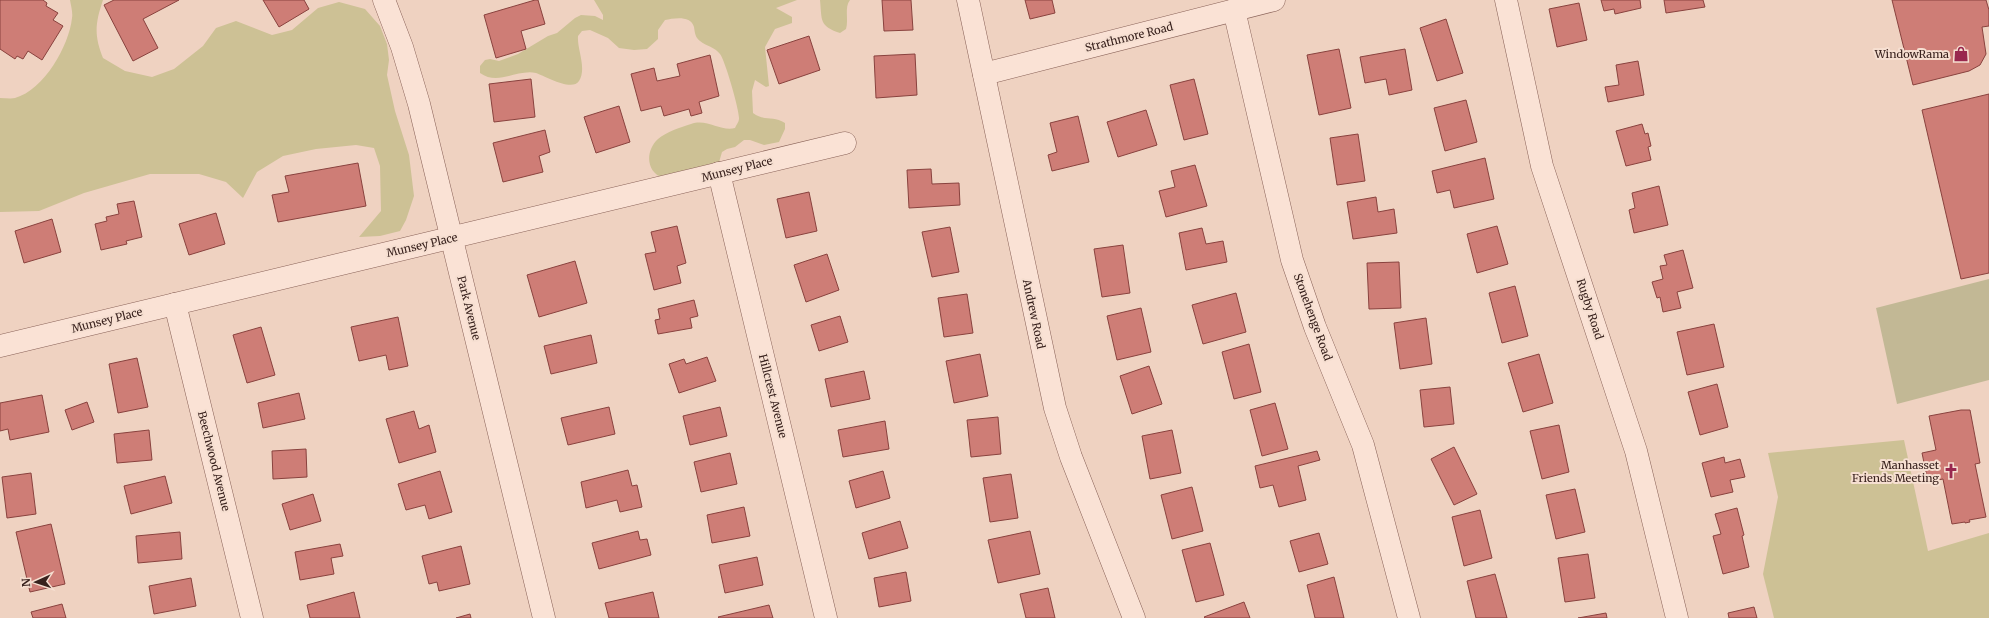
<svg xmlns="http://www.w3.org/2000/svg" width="1989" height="618" viewBox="0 0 1989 618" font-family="Merriweather,serif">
<rect width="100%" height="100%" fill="#efd2c1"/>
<!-- green -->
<g fill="#cdc195">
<path d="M70,0H103C95,24 94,35 103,58L125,71L152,77L174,69L203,46L216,28L236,21L272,35L292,30L318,8L339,2L365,9L380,26L387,44L389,60L387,75L395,111L409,155L414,196L406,220L400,231L380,236L359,237L381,211L380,166L374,148L356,145L316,149L283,156L257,172L243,198L226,182L199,174H150L84,193L39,211L0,212V98C5,98 11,99 15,98C44,90 69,46 72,18C73,13 71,6 70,0Z"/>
<path d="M594,0H797L776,8L792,17V23L775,29L765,47L769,86L766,87L755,80L752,91L753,113C765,122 773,115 785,123V129L779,142L764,145L750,140H744L735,147L727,149L722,152L715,176C703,177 673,181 663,178C646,172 645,151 658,139C666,132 681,127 691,124C707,118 721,132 735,128C736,125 739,122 739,119C740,112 725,60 720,54C715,47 706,46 700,41C695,37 695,33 694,27C691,15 674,18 665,20L658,30V39L647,49L634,50L619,48L608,38L590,30L582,31L578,36C577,50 587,68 579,81C572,92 545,76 536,73C517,69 498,86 480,73V66L485,60L490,59L499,61L518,54L548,36L557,33L575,18L581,15L595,16L603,20V15Z"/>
<path d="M820,0H850C844,7 849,20 846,29L840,33C819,26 822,20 820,0Z"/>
<path d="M1904,440L1928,551L1989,533V618H1774L1763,574L1778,497L1768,453Z"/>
</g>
<!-- cemetery -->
<path fill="#c2b895" d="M1989,279V380L1897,404L1876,308Z"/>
<!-- building -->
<g fill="#ce7d76" stroke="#89423e">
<path d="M0,0H43L47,3L46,6L58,13L53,20L63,26L42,60L28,51L23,59L17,56L15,59L0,49Z"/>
<path d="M114,0H179L143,19L158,48L133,61L104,5Z"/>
<path d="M263,0H304L309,9L279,27Z"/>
<path d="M535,0H538L545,24L521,31L526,49L496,58L484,15Z"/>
<path d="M882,0H911L913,30L884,31Z"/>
<path d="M1025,0H1052L1055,13L1030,19Z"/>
<path d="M1601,0H1640L1641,8L1615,14L1614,9L1604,11Z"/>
<path d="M1664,0H1703L1705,7L1666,13Z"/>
<path d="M1892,0H1986L1989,10V26L1982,27L1986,54L1980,65L1969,71L1913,85Z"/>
<path d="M1579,3L1587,40L1557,47L1549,9Z"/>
<path d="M1446,19L1463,73L1437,81L1420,28Z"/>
<path d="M809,36L820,70L779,84L767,50Z"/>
<path d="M1339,49L1351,108L1319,115L1307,55Z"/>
<path d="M1405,49L1412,90L1389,95L1386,79L1365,83L1360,57Z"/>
<path d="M915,54L917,95L876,98L874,56Z"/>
<path d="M710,55L719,96L699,102L702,113L691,116L689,109L664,116L661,106L641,111L631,74L654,68L657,81L680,76L677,64Z"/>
<path d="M1638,61L1644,95L1608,102L1605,87L1619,85L1616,65Z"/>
<path d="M531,79L535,117L494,122L489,84Z"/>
<path d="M1194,79L1208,134L1184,140L1170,85Z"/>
<path d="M1989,94V273L1961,279L1922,110Z"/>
<path d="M1466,100L1477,142L1445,151L1434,108Z"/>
<path d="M619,106L630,142L596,153L584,117Z"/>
<path d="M1146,110L1157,145L1118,157L1107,122Z"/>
<path d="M1078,116L1089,162L1052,171L1048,155L1057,152L1050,123Z"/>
<path d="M1642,124L1645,134L1648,133L1651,146L1648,147L1651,160L1626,166L1616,131Z"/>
<path d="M545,130L550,152L539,156L543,172L503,182L493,143Z"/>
<path d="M1358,134L1365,181L1337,185L1330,138Z"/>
<path d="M1485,158L1494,199L1454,208L1450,190L1437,193L1432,171Z"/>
<path d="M358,163L366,206L278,222L272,195L289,192L285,176Z"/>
<path d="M1195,165L1207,206L1166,217L1159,191L1175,187L1171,171Z"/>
<path d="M931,169L932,184L959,183L960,205L909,208L907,170Z"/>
<path d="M1659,186L1668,225L1634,233L1629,210L1635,208L1632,193Z"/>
<path d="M809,192L817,231L786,238L777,199Z"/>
<path d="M1376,197L1378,212L1394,209L1397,233L1353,239L1347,202Z"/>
<path d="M134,201L142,237L126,241L127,244L101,250L95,224L107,221L106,217L119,214L117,204Z"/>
<path d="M216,213L225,244L189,255L179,224Z"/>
<path d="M52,219L61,252L24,263L15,231Z"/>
<path d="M677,226L686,263L677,266L681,283L654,290L645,254L656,252L651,232Z"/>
<path d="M1497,226L1508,264L1477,273L1467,234Z"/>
<path d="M950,227L959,272L932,277L922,232Z"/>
<path d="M1202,228L1206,244L1223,241L1227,262L1186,270L1179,233Z"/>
<path d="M1123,245L1130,293L1102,297L1094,249Z"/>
<path d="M1683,250L1693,288L1677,292L1681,308L1663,312L1660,297L1657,298L1652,282L1663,279L1660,266L1667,265L1664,255Z"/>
<path d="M827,254L839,290L806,302L794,265Z"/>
<path d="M575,261L587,303L539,317L527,275Z"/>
<path d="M1399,262L1401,308L1369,309L1367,263Z"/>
<path d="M1515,286L1528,336L1502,343L1489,293Z"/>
<path d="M1236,293L1246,332L1203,344L1192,305Z"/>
<path d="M967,294L973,333L944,337L938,298Z"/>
<path d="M694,300L698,316L690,318L692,328L658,334L655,320L660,319L658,309Z"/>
<path d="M1141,308L1151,352L1117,360L1107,316Z"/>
<path d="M840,316L848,342L819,351L811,325Z"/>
<path d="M398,317L408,366L389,370L386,355L359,361L351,327Z"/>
<path d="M1426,318L1432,364L1400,369L1394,323Z"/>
<path d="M1714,324L1724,367L1687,375L1677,332Z"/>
<path d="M261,327L275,375L247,383L233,335Z"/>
<path d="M591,335L597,363L551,374L544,346Z"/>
<path d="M1249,344L1261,392L1234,399L1222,352Z"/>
<path d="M980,354L988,396L954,403L946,361Z"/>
<path d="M1539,354L1553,403L1523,412L1508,363Z"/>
<path d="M707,357L716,381L679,393L669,364L684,359L686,364Z"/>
<path d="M137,358L148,407L118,413L109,364Z"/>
<path d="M1149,366L1162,404L1132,414L1120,376Z"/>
<path d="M864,371L870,399L831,407L825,379Z"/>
<path d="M1717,384L1728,427L1700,435L1688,392Z"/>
<path d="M1450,387L1454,424L1424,427L1420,390Z"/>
<path d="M299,393L305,419L263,428L258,403Z"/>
<path d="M42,395L49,432L10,440L8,429L0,431V403Z"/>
<path d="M87,402L94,422L72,430L65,410Z"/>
<path d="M1275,403L1288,449L1262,456L1250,410Z"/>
<path d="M609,407L615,434L568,445L561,418Z"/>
<path d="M720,407L727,436L690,445L683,416Z"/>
<path d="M1961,410H1970L1980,463L1975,464L1986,517L1969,520L1970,522L1965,523V522L1952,524L1943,479L1928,482L1922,453L1936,450L1929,416Z"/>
<path d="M414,411L419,429L429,425L436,452L399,463L386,419Z"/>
<path d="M998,417L1001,454L971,457L967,420Z"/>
<path d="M885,421L889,449L843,457L838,430Z"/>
<path d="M1559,425L1569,472L1542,479L1530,431Z"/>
<path d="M149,430L152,460L117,463L114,434Z"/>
<path d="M1172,430L1181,473L1150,479L1142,436Z"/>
<path d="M1454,447L1477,494L1454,505L1431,459Z"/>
<path d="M306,449L307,477L273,479L272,451Z"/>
<path d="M1317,451L1320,460L1298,466L1306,500L1279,507L1273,485L1260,488L1255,466Z"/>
<path d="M730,453L737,484L701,492L694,462Z"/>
<path d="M1724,457L1725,463L1740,459L1745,477L1730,480L1733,492L1711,497L1702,463Z"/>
<path d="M628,470L632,486L637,485L642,507L620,512L617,500L586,508L581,482Z"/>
<path d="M440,471L452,512L429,519L425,505L406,510L398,484Z"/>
<path d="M883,471L890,498L856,508L849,481Z"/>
<path d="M31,473L36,514L7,518L2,477Z"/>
<path d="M1011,474L1018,518L990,522L983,478Z"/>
<path d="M165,476L172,503L131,514L124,486Z"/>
<path d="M1192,487L1203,531L1172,539L1161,495Z"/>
<path d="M1575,489L1585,532L1556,539L1546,495Z"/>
<path d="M313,494L321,521L290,530L282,504Z"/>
<path d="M744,507L750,536L712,543L707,515Z"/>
<path d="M1737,508L1744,535L1742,536L1749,567L1723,574L1713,536L1721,534L1715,514Z"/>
<path d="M1480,510L1492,558L1464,566L1452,517Z"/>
<path d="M900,521L908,548L869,559L862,533Z"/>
<path d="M51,524L65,584L30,592L16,532Z"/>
<path d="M638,531L640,540L647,539L651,555L599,569L592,543Z"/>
<path d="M1030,531L1040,574L998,583L988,540Z"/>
<path d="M180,532L182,559L138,563L136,536Z"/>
<path d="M1319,533L1328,564L1299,572L1290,541Z"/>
<path d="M1210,543L1224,595L1196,602L1182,550Z"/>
<path d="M340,544L343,556L331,558L334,574L300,580L295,552Z"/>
<path d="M461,546L470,584L439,591L437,582L429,584L422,556Z"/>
<path d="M1588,554L1595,598L1565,602L1558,558Z"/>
<path d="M757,557L763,585L725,593L719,565Z"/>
<path d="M906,572L911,601L879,607L874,578Z"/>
<path d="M1495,574L1507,618H1476L1467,581Z"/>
<path d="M1334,577L1344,618H1315L1307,585Z"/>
<path d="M191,578L196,606L154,614L149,586Z"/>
<path d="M1048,588L1055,618H1026L1020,594Z"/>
<path d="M354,592L360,618H310L307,605Z"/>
<path d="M653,592L659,618H609L605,603Z"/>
<path d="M1244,602L1250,618H1205L1204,617Z"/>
<path d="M62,604L66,618H33L31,612Z"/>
<path d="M769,605L773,618H719L718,617Z"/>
<path d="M1754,607L1757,618H1729L1728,613Z"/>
<path d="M1606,613L1607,618H1578Z"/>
<path d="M470,614L471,618H456Z"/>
</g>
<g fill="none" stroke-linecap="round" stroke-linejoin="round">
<!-- minor casing -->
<g stroke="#896258" stroke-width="23">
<g id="minor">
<path d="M968,0L1055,408L1071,457L1134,618"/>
<path d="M1506,0L1542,166L1636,451L1677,618"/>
<path d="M1234,10L1292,260L1315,327L1363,445L1409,618"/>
<path d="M984,74L1274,0"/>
<path d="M719,173L826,618"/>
<path d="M175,304L252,618"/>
<path d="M0,346L845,143"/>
</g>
</g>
<!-- tertiary casing -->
<g stroke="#896258" stroke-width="23">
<path id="tertiary" d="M384,0L402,47L419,104L544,618"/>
</g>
<!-- minor -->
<use href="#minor" stroke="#fae2d5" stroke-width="22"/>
<!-- tertiary -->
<use href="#tertiary" stroke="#fae2d5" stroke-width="22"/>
</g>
<!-- icons -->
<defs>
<g id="shop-bare" transform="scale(1.2)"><path d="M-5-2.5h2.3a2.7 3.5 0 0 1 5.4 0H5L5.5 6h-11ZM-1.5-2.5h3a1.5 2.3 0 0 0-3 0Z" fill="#99274e" stroke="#f6dfd1" stroke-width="2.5" paint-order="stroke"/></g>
<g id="church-bare" transform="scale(1.2)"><path d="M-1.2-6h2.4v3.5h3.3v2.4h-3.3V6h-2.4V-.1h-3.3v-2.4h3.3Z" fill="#99274e" stroke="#f6dfd1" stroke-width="2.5" paint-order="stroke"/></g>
</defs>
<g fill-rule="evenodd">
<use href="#shop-bare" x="1961" y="54"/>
<use href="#church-bare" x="1951" y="471"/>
</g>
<g text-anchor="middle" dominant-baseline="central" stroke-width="4" stroke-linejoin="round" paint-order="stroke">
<!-- street labels -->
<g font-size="11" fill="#38211d" stroke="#f6dfd1">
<text transform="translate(1129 37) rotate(-14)">Strathmore Road</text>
<text transform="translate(737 169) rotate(-14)">Munsey Place</text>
<text transform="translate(422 245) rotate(-13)">Munsey Place</text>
<text transform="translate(469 308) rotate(76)">Park Avenue</text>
<text transform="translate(1590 309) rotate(72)">Rugby Road</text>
<text transform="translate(1034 314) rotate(78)">Andrew Road</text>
<text transform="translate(1313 317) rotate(70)">Stonehenge Road</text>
<text transform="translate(107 320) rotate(-14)">Munsey Place</text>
<text transform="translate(773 396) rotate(76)">Hillcrest Avenue</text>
<text transform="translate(214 461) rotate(76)">Beechwood Avenue</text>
</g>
<!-- poi labels -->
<g font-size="11" fill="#38211d" stroke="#f6dfd1" text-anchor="end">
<text x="1949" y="54">WindowRama</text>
<text x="1939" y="465">Manhasset<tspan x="1939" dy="13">Friends Meeting</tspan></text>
</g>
</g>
<!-- north arrow -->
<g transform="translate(36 582) rotate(267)" stroke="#f6dfd1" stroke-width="3" paint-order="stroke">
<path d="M0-3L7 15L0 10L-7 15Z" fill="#38211d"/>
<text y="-6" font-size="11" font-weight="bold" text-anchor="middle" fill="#38211d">N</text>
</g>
</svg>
